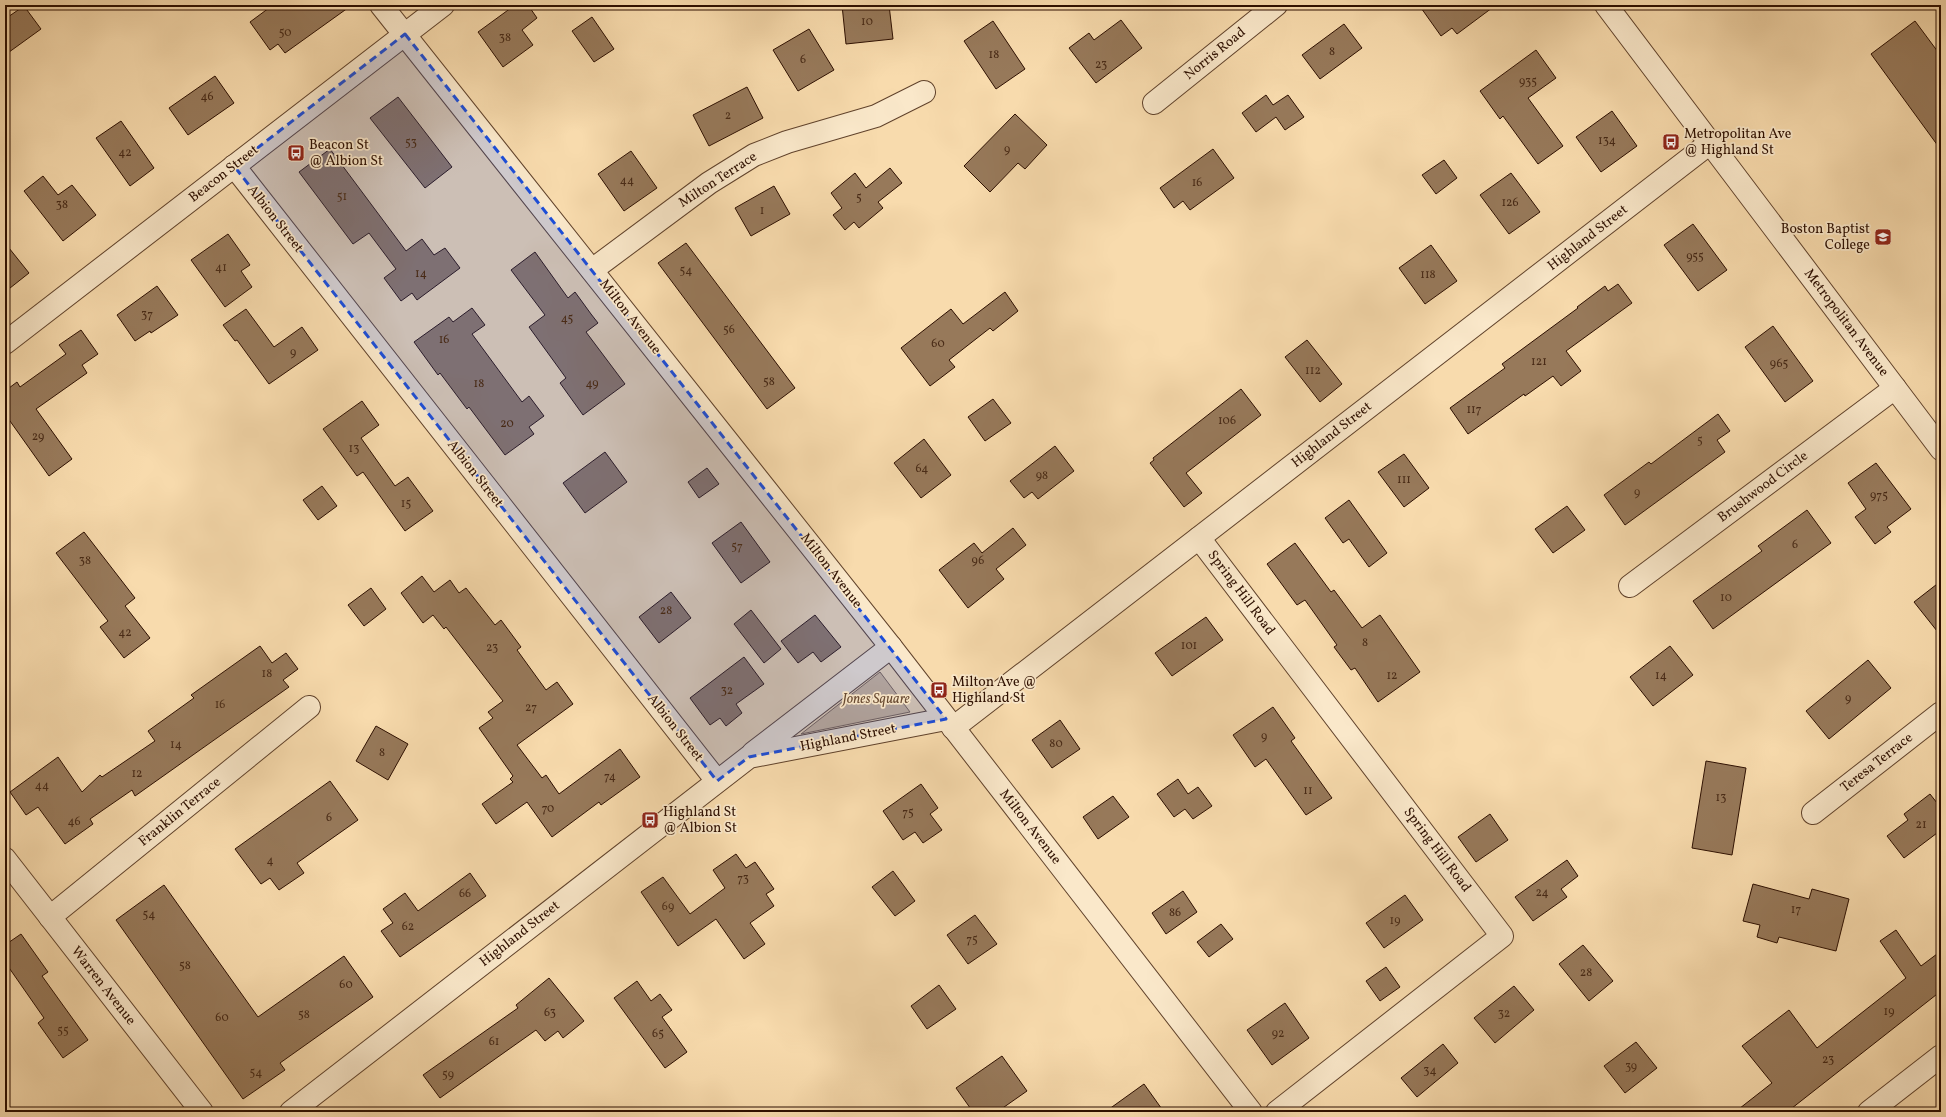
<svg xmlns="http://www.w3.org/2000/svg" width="1946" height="1117" viewBox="0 0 1946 1117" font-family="Vollkorn,serif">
<rect width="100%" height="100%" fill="#f8dbad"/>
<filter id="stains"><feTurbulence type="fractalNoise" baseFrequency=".005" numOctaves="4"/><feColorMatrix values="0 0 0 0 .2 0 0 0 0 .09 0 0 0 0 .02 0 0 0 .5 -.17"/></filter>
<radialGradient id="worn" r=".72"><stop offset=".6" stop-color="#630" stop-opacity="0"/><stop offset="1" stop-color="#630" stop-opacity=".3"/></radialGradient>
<!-- green -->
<path fill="#d5b890" stroke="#816448" d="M880,672L910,712L801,734Z"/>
<!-- building -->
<g fill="#97795a" stroke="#2d0f00">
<path d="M273,5H352L285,53L278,44L270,50L250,22Z"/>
<path d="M515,5H528L537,18L522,30L533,45L503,67L478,32Z"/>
<path d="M842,5H889L893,39L846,44Z"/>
<path d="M1419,5H1496L1457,34L1452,28L1441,36Z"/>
<path d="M24,6L41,29L5,55V19Z"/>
<path d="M592,17L614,49L594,62L572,31Z"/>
<path d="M1121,20L1142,48L1096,83L1069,48L1089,33L1094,40Z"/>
<path d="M993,21L1025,69L996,89L964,41Z"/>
<path d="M1915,21L1941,56V150L1871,54Z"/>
<path d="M1344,24L1362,48L1320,79L1302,55Z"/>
<path d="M809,29L834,70L798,91L773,50Z"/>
<path d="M1536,50L1556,78L1528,98L1563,146L1538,164L1503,116L1500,119L1480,91Z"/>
<path d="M215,76L234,103L188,135L169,108Z"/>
<path d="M747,87L763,118L709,146L693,115Z"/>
<path d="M1266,95L1273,105L1288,95L1304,117L1285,130L1276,117L1256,132L1242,113Z"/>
<path d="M398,97L452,167L425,188L370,118Z"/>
<path d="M1612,111L1637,146L1601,172L1576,137Z"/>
<path d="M1015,114L1047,145L1025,169L1018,163L990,192L964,166Z"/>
<path d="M121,121L154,168L130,186L96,138Z"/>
<path d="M330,149L406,251L422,239L434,255L445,248L460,268L417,300L412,293L401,301L384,278L396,269L369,233L353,244L299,172Z"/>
<path d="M1213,149L1234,178L1190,210L1183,201L1174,208L1160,188Z"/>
<path d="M631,151L657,188L624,211L598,174Z"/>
<path d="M1444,160L1457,178L1436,194L1422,175Z"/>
<path d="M890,168L902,183L878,202L883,208L859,228L854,222L845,230L833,215L842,208L831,193L855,173L866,188Z"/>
<path d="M1511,173L1540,212L1509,234L1480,195Z"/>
<path d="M43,176L58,195L72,185L96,215L63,241L24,191Z"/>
<path d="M774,186L790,214L751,236L735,208Z"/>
<path d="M1693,224L1727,270L1698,291L1664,245Z"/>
<path d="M228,234L250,265L241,271L252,287L225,307L191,260Z"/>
<path d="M5,243L29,273L5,292Z"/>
<path d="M686,243L795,388L767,409L658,263Z"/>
<path d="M1431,245L1457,281L1425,304L1399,268Z"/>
<path d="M535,252L568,298L575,292L591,314L598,323L586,332L625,384L583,415L560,383L566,378L529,327L545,315L511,270Z"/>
<path d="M1618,284L1632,303L1566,351L1581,371L1561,386L1553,376L1525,396L1524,394L1468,434L1450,408L1505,368L1502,364L1578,308L1577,307L1605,286L1608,291Z"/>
<path d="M157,286L178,315L151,333L150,331L135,341L117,315Z"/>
<path d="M1005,292L1018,311L993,331L990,328L949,360L955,367L930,386L901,348L951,309L963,324Z"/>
<path d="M472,308L485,325L472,334L522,402L529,396L544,416L529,427L534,434L505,455L469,407L467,409L440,373L438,375L414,342L449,317L453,322Z"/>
<path d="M246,309L274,347L302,327L318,350L269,384L237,340L235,341L223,325Z"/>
<path d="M1773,326L1813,381L1785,402L1745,347Z"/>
<path d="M81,330L98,354L82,365L87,373L36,409L72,459L49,476L5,414V391L17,382L20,387L66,354L59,345Z"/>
<path d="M1307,340L1342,384L1320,402L1285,357Z"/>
<path d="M1241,389L1261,415L1186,473L1202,493L1184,507L1150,463L1154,460L1153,458Z"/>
<path d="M993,399L1011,423L985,441L968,417Z"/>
<path d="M362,401L379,425L361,438L395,486L408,477L433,511L405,531L363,472L357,476L323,429Z"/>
<path d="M1718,414L1730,431L1717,440L1725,452L1625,525L1604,495L1649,462L1651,464Z"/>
<path d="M924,439L951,475L921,498L894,463Z"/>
<path d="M1055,446L1074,471L1038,499L1032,492L1024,498L1010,481Z"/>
<path d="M605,452L627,482L585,513L563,483Z"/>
<path d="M1404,454L1429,488L1404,507L1378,472Z"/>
<path d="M1876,463L1911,509L1887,527L1891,532L1875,544L1855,517L1866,509L1848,483Z"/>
<path d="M707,468L719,484L699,498L688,482Z"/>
<path d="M322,486L337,506L318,520L303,500Z"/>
<path d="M1349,500L1387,553L1369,567L1349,539L1343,543L1325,518Z"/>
<path d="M1567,506L1585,530L1553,553L1535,529Z"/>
<path d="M1807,510L1831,543L1713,629L1693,601L1762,551L1758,546Z"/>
<path d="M741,522L770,562L741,583L712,543Z"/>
<path d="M1013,528L1026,545L996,569L1004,579L968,608L939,570L974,543L982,553Z"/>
<path d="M84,532L135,598L125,606L150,638L124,658L100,627L108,621L56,553Z"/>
<path d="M1295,543L1331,592L1334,590L1362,628L1380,615L1420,672L1378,702L1355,668L1351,670L1334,647L1337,645L1305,600L1297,605L1267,564Z"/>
<path d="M422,576L434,592L450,580L459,593L466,588L495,625L501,620L521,647L517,650L546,690L557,682L573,704L517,745L542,778L546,775L559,794L620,749L640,777L601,805L599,802L552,837L527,802L496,824L482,804L513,782L510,779L513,776L479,728L493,718L488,712L503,701L446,627L444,629L433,615L423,623L401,593Z"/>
<path d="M1941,581V636L1914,602Z"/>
<path d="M371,588L386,609L364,626L348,605Z"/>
<path d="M671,592L691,618L659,643L639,617Z"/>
<path d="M751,610L781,649L764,663L734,624Z"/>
<path d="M815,615L841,647L821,662L813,652L798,663L781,641Z"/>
<path d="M1206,617L1223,640L1172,676L1155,653Z"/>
<path d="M260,646L272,663L286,653L298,669L283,680L289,687L135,796L132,790L90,819L93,824L65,844L38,807L26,815L10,792L58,757L82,792L100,775L102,777L155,741L148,731L194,698L191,695Z"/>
<path d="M1670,646L1693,675L1653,706L1630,677Z"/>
<path d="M744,657L764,684L736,704L742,713L726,726L720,718L710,725L690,698Z"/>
<path d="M1868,660L1891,688L1829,739L1806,711Z"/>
<path d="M1273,707L1295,738L1291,741L1332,798L1306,815L1266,759L1255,767L1233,735Z"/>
<path d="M1060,720L1080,749L1052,768L1032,740Z"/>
<path d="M376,726L408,744L388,780L356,761Z"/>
<path d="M1706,761L1746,768L1732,855L1692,848Z"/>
<path d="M1178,779L1188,794L1198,787L1212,806L1193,819L1185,809L1174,817L1157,794Z"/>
<path d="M330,781L358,820L297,863L304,873L279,890L270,878L261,884L235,849Z"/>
<path d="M921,784L938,808L930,814L942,830L923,843L915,832L903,840L883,811Z"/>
<path d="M1930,794L1941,808V830L1904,858L1887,836L1908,820L1904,814Z"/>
<path d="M1113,796L1129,817L1098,839L1083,817Z"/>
<path d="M1490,814L1508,840L1476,862L1458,837Z"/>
<path d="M736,854L746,868L755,862L774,889L766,894L774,906L750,923L765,944L744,959L716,919L678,946L641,892L663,877L690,914L725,888L713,870Z"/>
<path d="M1567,860L1578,876L1561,889L1567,897L1533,921L1515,897Z"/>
<path d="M893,871L915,901L895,916L872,887Z"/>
<path d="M470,873L486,896L400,957L381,931L393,923L383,909L405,893L418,911Z"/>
<path d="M1753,884L1809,899L1812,889L1849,899L1836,951L1779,937L1777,943L1757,937L1760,925L1743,921Z"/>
<path d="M164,885L258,1017L344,956L373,997L280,1063L285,1070L243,1099L116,920Z"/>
<path d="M1183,891L1197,912L1166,934L1152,913Z"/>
<path d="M1405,895L1423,920L1384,948L1366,923Z"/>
<path d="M975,915L997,944L968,964L947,935Z"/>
<path d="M1221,924L1233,939L1209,957L1197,942Z"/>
<path d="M1896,930L1921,966L1941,951V991L1787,1112H1735L1772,1083L1742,1046L1763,1030L1789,1010L1817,1048L1906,978L1880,941Z"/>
<path d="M21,934L48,972L42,976L88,1040L63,1058L38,1023L44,1018L5,962V945Z"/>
<path d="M1583,945L1613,981L1589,1001L1559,964Z"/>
<path d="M1386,967L1400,987L1380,1001L1366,981Z"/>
<path d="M549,978L584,1021L563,1038L558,1031L545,1041L536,1030L440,1098L423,1075L518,1008L516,1005Z"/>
<path d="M637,981L651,1001L660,994L672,1010L662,1017L687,1052L665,1068L614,998Z"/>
<path d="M939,985L956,1009L927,1029L911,1006Z"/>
<path d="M1514,986L1534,1010L1495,1043L1474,1018Z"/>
<path d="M1285,1003L1309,1038L1272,1065L1247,1030Z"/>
<path d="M1636,1042L1657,1068L1625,1093L1604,1066Z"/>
<path d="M1443,1044L1458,1063L1417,1097L1401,1078Z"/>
<path d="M1002,1056L1027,1091L997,1112H973L956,1088Z"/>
<path d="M1144,1084L1164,1112H1105Z"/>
</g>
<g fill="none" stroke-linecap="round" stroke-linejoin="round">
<!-- minor casing -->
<g stroke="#60422b" stroke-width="24">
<g id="minor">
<path d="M381,5L891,647L1251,1112"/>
<path d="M1606,5L1941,449"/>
<path d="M1154,103L1276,5"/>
<path d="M234,166L717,781"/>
<path d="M592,270L709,183L754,155L787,142L876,116L924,92"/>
<path d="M5,343L443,5"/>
<path d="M1199,538L1502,936L1277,1112"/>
<path d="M1630,586L1895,388"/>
<path d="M953,728L1710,143"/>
<path d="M753,753L891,647"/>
<path d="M1813,813L1941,713"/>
<path d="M5,859L202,1112"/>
<path d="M50,917L309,707"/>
<path d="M291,1112L749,757L946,719"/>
<path d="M1869,1112L1941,1056"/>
</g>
</g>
<!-- minor -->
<use href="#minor" stroke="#fae8ca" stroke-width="22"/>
</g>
<!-- marked area -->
<path fill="#1d4ed8" fill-opacity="0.2" stroke="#1d4ed8" stroke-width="3" stroke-dasharray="8 5" stroke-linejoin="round" d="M405,34L946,719L749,757L717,781L234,166Z"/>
<!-- icons -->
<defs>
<g id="bus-square" transform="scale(0.9)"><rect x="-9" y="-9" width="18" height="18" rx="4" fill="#8f2418" stroke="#fae8ca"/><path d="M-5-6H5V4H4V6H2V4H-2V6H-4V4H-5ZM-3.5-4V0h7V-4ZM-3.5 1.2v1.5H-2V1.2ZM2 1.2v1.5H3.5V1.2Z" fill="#fff"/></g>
<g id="university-square" transform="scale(0.9)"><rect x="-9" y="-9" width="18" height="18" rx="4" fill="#8f2418" stroke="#fae8ca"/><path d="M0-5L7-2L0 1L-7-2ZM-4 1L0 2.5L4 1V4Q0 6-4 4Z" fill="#fff"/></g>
</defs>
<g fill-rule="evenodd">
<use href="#bus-square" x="1671" y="142"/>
<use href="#bus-square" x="296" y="153"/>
<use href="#university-square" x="1883" y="237"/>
<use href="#bus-square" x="939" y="690"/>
<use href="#bus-square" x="650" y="820"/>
</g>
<g text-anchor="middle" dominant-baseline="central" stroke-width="3.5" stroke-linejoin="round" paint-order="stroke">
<!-- number labels -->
<g font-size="12" fill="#482a16">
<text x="867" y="22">10</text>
<text x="285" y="33">50</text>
<text x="505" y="38">38</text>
<text x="1332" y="52">8</text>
<text x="994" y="55">18</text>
<text x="803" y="60">6</text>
<text x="1101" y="65">23</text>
<text x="1528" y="82">935</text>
<text x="207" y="97">46</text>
<text x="728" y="116">2</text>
<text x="1607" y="141">134</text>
<text x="411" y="143">53</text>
<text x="1007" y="150">9</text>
<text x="125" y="153">42</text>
<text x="627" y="181">44</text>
<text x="1197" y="183">16</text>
<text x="342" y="197">51</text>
<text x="859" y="198">5</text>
<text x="1510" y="203">126</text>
<text x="62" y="205">38</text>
<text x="762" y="211">1</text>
<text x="1695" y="257">955</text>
<text x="221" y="268">41</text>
<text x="686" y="271">54</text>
<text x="421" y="274">14</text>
<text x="1428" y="275">118</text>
<text x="147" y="315">37</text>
<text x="567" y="319">45</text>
<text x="729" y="330">56</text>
<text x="444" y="340">16</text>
<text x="938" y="344">60</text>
<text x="293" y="353">9</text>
<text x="1539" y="362">121</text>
<text x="1779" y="364">965</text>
<text x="1313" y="371">112</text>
<text x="769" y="382">58</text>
<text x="479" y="384">18</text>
<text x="592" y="384">49</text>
<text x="1474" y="410">117</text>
<text x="1227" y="421">106</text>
<text x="507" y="424">20</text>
<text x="38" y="437">29</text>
<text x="1700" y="441">5</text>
<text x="354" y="449">13</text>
<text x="922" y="469">64</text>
<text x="1042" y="476">98</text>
<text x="1404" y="480">111</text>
<text x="1637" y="493">9</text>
<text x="1879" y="496">975</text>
<text x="406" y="504">15</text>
<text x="1795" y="545">6</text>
<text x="737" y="547">57</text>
<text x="85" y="561">38</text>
<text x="978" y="561">96</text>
<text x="1726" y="598">10</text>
<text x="666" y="611">28</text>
<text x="125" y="633">42</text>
<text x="1365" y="643">8</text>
<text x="1189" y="646">101</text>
<text x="492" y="648">23</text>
<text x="267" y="674">18</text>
<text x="1392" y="676">12</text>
<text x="1661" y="676">14</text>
<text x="727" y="691">32</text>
<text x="1848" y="699">9</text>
<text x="220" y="705">16</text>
<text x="531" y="708">27</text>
<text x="1264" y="737">9</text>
<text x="1056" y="744">80</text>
<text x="176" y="745">14</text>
<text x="382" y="753">8</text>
<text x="137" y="774">12</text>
<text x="610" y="777">74</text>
<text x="42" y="786">44</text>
<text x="1308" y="791">11</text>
<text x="1721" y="798">13</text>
<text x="548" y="809">70</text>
<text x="908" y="813">75</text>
<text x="329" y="818">6</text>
<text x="74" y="822">46</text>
<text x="1921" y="825">21</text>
<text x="270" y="861">4</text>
<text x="743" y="879">73</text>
<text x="1542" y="893">24</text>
<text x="465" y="894">66</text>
<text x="668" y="907">69</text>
<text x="1796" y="910">17</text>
<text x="1175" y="913">86</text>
<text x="149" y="915">54</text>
<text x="1395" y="921">19</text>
<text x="408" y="927">62</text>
<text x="972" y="940">75</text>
<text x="185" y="966">58</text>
<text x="1586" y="973">28</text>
<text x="346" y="985">60</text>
<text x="1889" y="1012">19</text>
<text x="550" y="1013">63</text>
<text x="1504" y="1014">32</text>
<text x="304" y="1015">58</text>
<text x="222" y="1018">60</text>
<text x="63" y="1031">55</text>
<text x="658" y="1034">65</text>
<text x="1278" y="1034">92</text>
<text x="494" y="1042">61</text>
<text x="1828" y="1060">23</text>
<text x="1631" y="1067">39</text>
<text x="1430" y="1071">34</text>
<text x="256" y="1073">54</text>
<text x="448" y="1075">59</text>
</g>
<!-- street labels -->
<g font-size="14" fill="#2d0f00" stroke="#fae8ca">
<text transform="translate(1215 54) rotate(-39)">Norris Road</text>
<text transform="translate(224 174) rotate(-38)">Beacon Street</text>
<text transform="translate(718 180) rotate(-33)">Milton Terrace</text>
<text transform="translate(275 219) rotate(52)">Albion Street</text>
<text transform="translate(1588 238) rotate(-38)">Highland Street</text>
<text transform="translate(630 317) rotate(52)">Milton Avenue</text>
<text transform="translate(1846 323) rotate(53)">Metropolitan Avenue</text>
<text transform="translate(1332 435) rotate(-38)">Highland Street</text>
<text transform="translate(475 474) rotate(52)">Albion Street</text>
<text transform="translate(1763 487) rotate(-37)">Brushwood Circle</text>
<text transform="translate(831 571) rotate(52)">Milton Avenue</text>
<text transform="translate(1241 593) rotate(53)">Spring Hill Road</text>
<text transform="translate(675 728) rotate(52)">Albion Street</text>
<text transform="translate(848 738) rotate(-11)">Highland Street</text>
<text transform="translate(1877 763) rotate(-38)">Teresa Terrace</text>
<text transform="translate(180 812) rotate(-39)">Franklin Terrace</text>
<text transform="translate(1030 827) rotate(52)">Milton Avenue</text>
<text transform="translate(1437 850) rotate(53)">Spring Hill Road</text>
<text transform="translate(520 934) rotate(-38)">Highland Street</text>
<text transform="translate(103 986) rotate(52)">Warren Avenue</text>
</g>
<!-- poi labels -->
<g font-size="14" fill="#2d0f00" stroke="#fae8ca" text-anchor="start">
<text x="1684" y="134">Metropolitan Ave<tspan x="1684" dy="16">@ Highland St</tspan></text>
<text x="309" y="145">Beacon St<tspan x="309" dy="16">@ Albion St</tspan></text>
<text x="1870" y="229" text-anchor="end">Boston Baptist<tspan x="1870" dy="16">College</tspan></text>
<text x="952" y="682">Milton Ave @<tspan x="952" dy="16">Highland St</tspan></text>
<text x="663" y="812">Highland St<tspan x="663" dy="16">@ Albion St</tspan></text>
</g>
<!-- park labels -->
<g font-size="14" font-style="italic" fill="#684a32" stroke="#fae8ca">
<text x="876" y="699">Jones Square</text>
</g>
</g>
<!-- margin -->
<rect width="1946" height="1117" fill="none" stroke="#f8dbad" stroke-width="20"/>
<rect x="6" y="6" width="1934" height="1105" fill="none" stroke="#2d0f00" stroke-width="2"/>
<rect x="10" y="10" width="1926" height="1097" fill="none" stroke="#2d0f00"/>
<rect width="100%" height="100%" filter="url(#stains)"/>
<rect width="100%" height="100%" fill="url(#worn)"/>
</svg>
